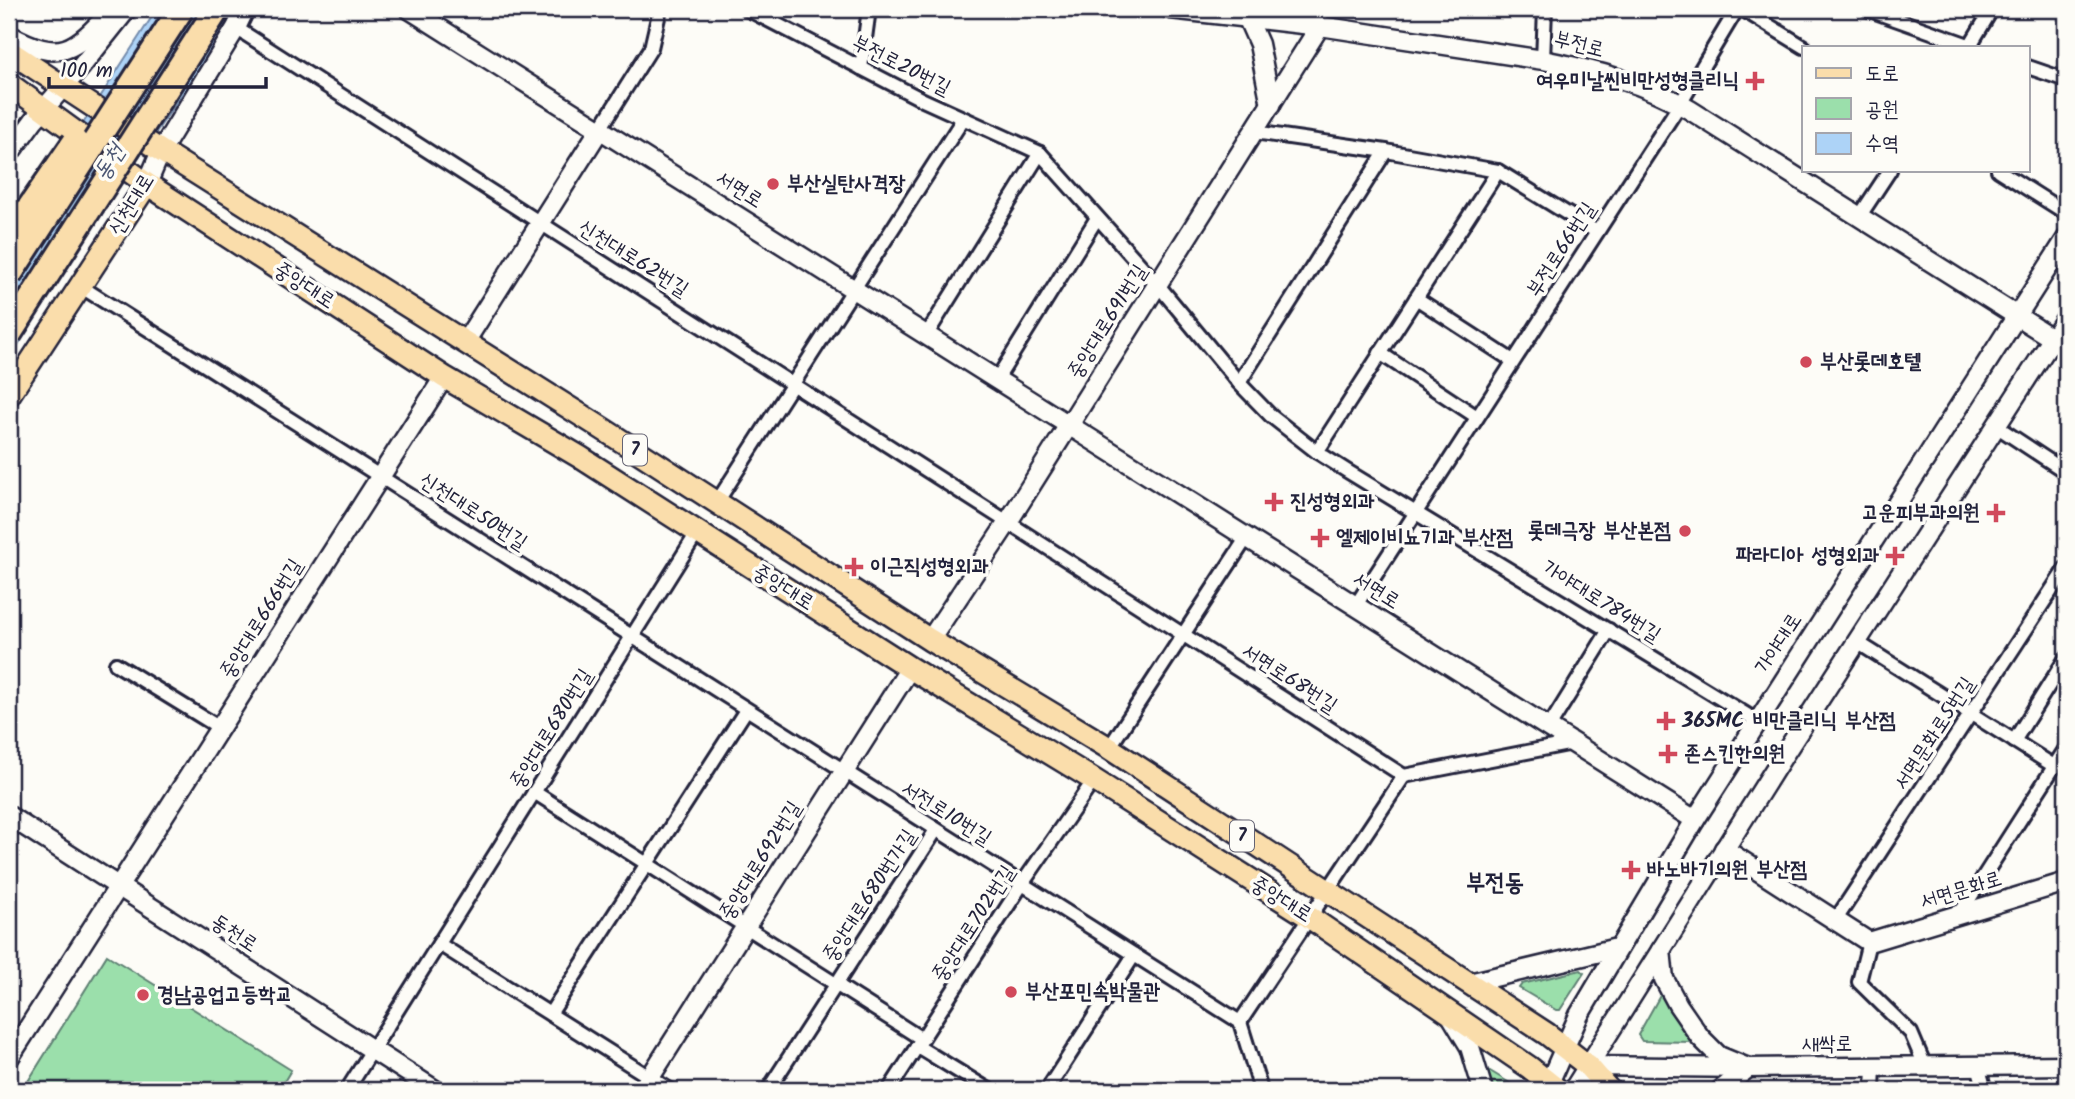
<svg xmlns="http://www.w3.org/2000/svg" width="2075" height="1099" viewBox="0 0 2075 1099" font-family="Kalam,'Poor Story',sans-serif">
<rect width="100%" height="100%" fill="#fdfcf7"/>
<filter id="ink" filterUnits="userSpaceOnUse"><feTurbulence type="fractalNoise" baseFrequency=".0143" numOctaves="2"/><feDisplacementMap in="SourceGraphic" scale="14" xChannelSelector="R" yChannelSelector="G"/><feConvolveMatrix kernelMatrix="1 2 1 2 8 2 1 2 1" color-interpolation-filters="sRGB"/></filter>
<g filter="url(#ink)">
<!-- green -->
<g fill="#9bdfab" stroke="#5e8073" stroke-width="2">
<path d="M107,955L291,1070L279,1090H39L27,1083Z"/>
<path d="M1581,970L1584,973L1560,1010H1556L1519,988L1522,984Z"/>
<path d="M1662,992L1693,1038L1692,1042L1642,1041L1638,1035Z"/>
<path d="M1490,1071L1521,1090H1490L1486,1074Z"/>
</g>
<!-- water -->
<path fill="#add3f7" stroke="#758cac" stroke-width="2" d="M157,9H241L114,193L9,359V238Z"/>
<g fill="none" stroke-linecap="round" stroke-linejoin="round">
<!-- street casing -->
<g stroke="#22223b" stroke-width="18">
<g id="street">
<path d="M747,9L923,100L1040,153L1158,285L1239,383L1271,416L1317,452L1347,471L1757,721"/>
<path d="M1742,9L1804,47"/>
<path d="M1867,9L1974,47"/>
<path d="M1320,26L1322,9"/>
<path d="M236,28L1404,776L1573,743"/>
<path d="M1969,47L1992,9"/>
<path d="M1543,60L1545,9"/>
<path d="M2028,67L2066,80"/>
<path d="M861,68L869,9"/>
<path d="M600,129L651,48L660,9"/>
<path d="M1254,132L1386,151L1498,171L1597,232"/>
<path d="M1998,170L2066,213"/>
<path d="M1859,217L1890,170"/>
<path d="M80,286L1240,1022L1261,1090"/>
<path d="M1416,298L1513,361"/>
<path d="M927,334L1040,153"/>
<path d="M1380,353L1477,417"/>
<path d="M997,379L1097,218"/>
<path d="M1239,383L1386,151"/>
<path d="M1996,426L2066,472"/>
<path d="M1317,452L1498,171"/>
<path d="M717,502L963,119"/>
<path d="M1356,605L1680,104L1737,9"/>
<path d="M1857,642L2054,766"/>
<path d="M116,664L220,728"/>
<path d="M1549,727L1609,630"/>
<path d="M2014,741L2066,658"/>
<path d="M1109,748L1247,537"/>
<path d="M534,792L922,1039"/>
<path d="M1959,915L2066,748"/>
<path d="M1835,921L2066,568"/>
<path d="M1869,942L1859,982L1911,1033L1925,1066"/>
<path d="M439,944L670,1090"/>
<path d="M550,1014L746,710"/>
<path d="M1240,1022L1404,776"/>
<path d="M917,1046L989,1090"/>
<path d="M1978,1066L1985,1090"/>
<path d="M347,1090L697,533"/>
<path d="M768,1090L936,830"/>
<path d="M889,1090L1022,884L1094,780"/>
<path d="M1047,1090L1134,955"/>
<path d="M1873,1090L1874,1067"/>
</g>
</g>
<!-- secondary casing -->
<g stroke="#22223b" stroke-width="23">
<g id="secondary">
<path d="M409,9L1695,820"/>
<path d="M1170,9L1320,26L1543,60C1594,70 1646,83 1690,110L2066,347"/>
<path d="M1247,17L1259,44L1271,105"/>
<path d="M9,35C61,63 73,52 111,11"/>
<path d="M9,154L34,120L80,68L127,9"/>
<path d="M147,184L161,151L236,28L245,9"/>
<path d="M465,342L600,129"/>
<path d="M930,640L1008,522L1320,26"/>
<path d="M9,816L435,1090"/>
<path d="M1724,849L1869,942L2066,882"/>
<path d="M1661,950L1664,979L1678,1005L1700,1037L1719,1056L1748,1068L1721,1090"/>
<path d="M1469,983L1617,948"/>
<path d="M1450,1014L1470,1047L1483,1090"/>
<path d="M9,1058L444,377"/>
<path d="M1588,1066L1748,1068L2066,1065"/>
<path d="M642,1090L910,668"/>
<path d="M1546,1090L1579,1015L1695,820L2066,239"/>
<path d="M1573,1090L1785,753L2066,318"/>
</g>
</g>
<!-- primary casing -->
<g stroke="#22223b" stroke-width="26">
<g id="primary">
<path d="M9,51L161,151L603,429L930,640L1109,748L1547,1034L1588,1066L1609,1090"/>
<path d="M9,84L147,184L444,377L580,457L910,668L1094,780L1309,917L1529,1067L1558,1090"/>
<path d="M9,395L147,184"/>
</g>
</g>
<!-- street -->
<use href="#street" stroke="#fdfcf7" stroke-width="12"/>
<!-- secondary -->
<use href="#secondary" stroke="#fdfcf7" stroke-width="18"/>
<!-- primary -->
<use href="#primary" stroke="#faddab" stroke-width="21"/>
<!-- highway-bridge casing -->
<g stroke="#22223b" stroke-width="30" stroke-linecap="butt">
<g id="highway-bridge">
<path d="M9,238L75,142"/>
<path d="M9,275L181,9"/>
<path d="M9,334L217,9"/>
</g>
</g>
<!-- highway-bridge -->
<use href="#highway-bridge" stroke="#faddab" stroke-width="24"/>
</g>
</g>
<!-- markers -->
<g fill="#d1495b" stroke="#fdfcf7" stroke-width="2.5">
<path d="M1751.5 70.5h7v7h7v7h-7v7h-7v-7h-7v-7h7z"/>
<circle cx="773" cy="184" r="7"/>
<circle cx="1806" cy="362" r="7"/>
<path d="M1270.5 491.5h7v7h7v7h-7v7h-7v-7h-7v-7h7z"/>
<path d="M1992.5 502.5h7v7h7v7h-7v7h-7v-7h-7v-7h7z"/>
<circle cx="1685" cy="531" r="7"/>
<path d="M1316.5 527.5h7v7h7v7h-7v7h-7v-7h-7v-7h7z"/>
<path d="M1891.5 545.5h7v7h7v7h-7v7h-7v-7h-7v-7h7z"/>
<path d="M850.5 556.5h7v7h7v7h-7v7h-7v-7h-7v-7h7z"/>
<path d="M1662.5 710.5h7v7h7v7h-7v7h-7v-7h-7v-7h7z"/>
<path d="M1664.5 743.5h7v7h7v7h-7v7h-7v-7h-7v-7h7z"/>
<path d="M1627.5 859.5h7v7h7v7h-7v7h-7v-7h-7v-7h7z"/>
<circle cx="1011" cy="992" r="7"/>
<circle cx="143" cy="995" r="7"/>
</g>
<g text-anchor="middle" dominant-baseline="central" stroke-width="7" stroke-linejoin="round" paint-order="stroke">
<!-- shield labels -->
<g fill="#fdfcf7" stroke="#646373" stroke-width="2">
<rect x="623" y="434.5" width="24" height="31" rx="5"/>
<rect x="1230" y="820.5" width="24" height="31" rx="5"/>
</g>
<g font-size="19" font-weight="bold" fill="#22223b">
<text x="635" y="450">7</text>
<text x="1242" y="836">7</text>
</g>
<!-- street labels -->
<g font-size="21" fill="#22223b" stroke="#fdfcf7">
<text transform="translate(1579 45) rotate(14)">부전로</text>
<text transform="translate(901 66) rotate(27)">부전로20번길</text>
<text transform="translate(739 190) rotate(32)">서면로</text>
<text transform="translate(132 205) rotate(-59)">신천대로</text>
<text transform="translate(1562 250) rotate(-57)">부전로66번길</text>
<text transform="translate(633 259) rotate(32)">신천대로62번길</text>
<text transform="translate(304 286) rotate(33)">중앙대로</text>
<text transform="translate(1108 322) rotate(-58)">중앙대로691번길</text>
<text transform="translate(473 512) rotate(33)">신천대로50번길</text>
<text transform="translate(783 588) rotate(32)">중앙대로</text>
<text transform="translate(1376 591) rotate(32)">서면로</text>
<text transform="translate(1601 602) rotate(32)">가야대로784번길</text>
<text transform="translate(262 619) rotate(-58)">중앙대로666번길</text>
<text transform="translate(1779 644) rotate(-57)">가야대로</text>
<text transform="translate(1289 679) rotate(33)">서면로68번길</text>
<text transform="translate(552 729) rotate(-58)">중앙대로680번길</text>
<text transform="translate(1935 734) rotate(-57)">서면문화로5번길</text>
<text transform="translate(946 814) rotate(32)">서전로10번길</text>
<text transform="translate(761 861) rotate(-58)">중앙대로692번길</text>
<text transform="translate(1961 891) rotate(-17)">서면문화로</text>
<text transform="translate(870 896) rotate(-57)">중앙대로680번가길</text>
<text transform="translate(1281 900) rotate(32)">중앙대로</text>
<text transform="translate(974 924) rotate(-57)">중앙대로702번길</text>
<text transform="translate(234 934) rotate(33)">동천로</text>
<text x="1827" y="1044">새싹로</text>
</g>
<!-- poi labels -->
<g font-size="21" font-weight="bold" fill="#22223b" stroke="#fdfcf7" text-anchor="start">
<text x="1739" y="81" text-anchor="end">여우미날씬비만성형클리닉</text>
<text x="787" y="184">부산실탄사격장</text>
<text x="1820" y="362">부산롯데호텔</text>
<text x="1290" y="502">진성형외과</text>
<text x="1980" y="513" text-anchor="end">고운피부과의원</text>
<text x="1671" y="531" text-anchor="end">롯데극장 부산본점</text>
<text x="1336" y="538">엘제이비뇨기과 부산점</text>
<text x="1879" y="556" text-anchor="end">파라디아 성형외과</text>
<text x="870" y="567">이근직성형외과</text>
<text x="1682" y="721">365MC 비만클리닉 부산점</text>
<text x="1684" y="754">존스킨한의원</text>
<text x="1647" y="870">바노바기의원 부산점</text>
<text x="1025" y="992">부산포민속박물관</text>
<text x="157" y="995">경남공업고등학교</text>
</g>
<!-- water labels -->
<g font-size="23" font-style="italic" fill="#4c5773" stroke="#fdfcf7">
<text transform="translate(110 163) rotate(-57)">동천</text>
</g>
<!-- quarter labels -->
<g font-size="24" font-weight="bold" fill="#22223b" stroke="#fdfcf7">
<text x="1495" y="883">부전동</text>
</g>
</g>
<!-- margin -->
<rect width="2075" height="1099" fill="none" stroke="#fdfcf7" stroke-width="35"/>
<rect x="18" y="18" width="2040" height="1064" fill="none" stroke="#22223b" stroke-width="2.5" filter="url(#ink)"/>
<!-- legend -->
<rect x="1802" y="46" width="228" height="126" fill="#fdfcf7" stroke="#a5a5ac" stroke-width="2"/>
<rect x="1816" y="68" width="35" height="10" fill="#faddab" stroke="#a5a5ac" stroke-width="2"/>
<text x="1865" y="80" font-size="21" fill="#22223b">도로</text>
<rect x="1816" y="98" width="35" height="21" fill="#9bdfab" stroke="#a5a5ac" stroke-width="2"/>
<text x="1865" y="116" font-size="21" fill="#22223b">공원</text>
<rect x="1816" y="133" width="35" height="21" fill="#add3f7" stroke="#a5a5ac" stroke-width="2"/>
<text x="1865" y="150" font-size="21" fill="#22223b">수역</text>
<!-- scale -->
<path d="M49 77v10h217v-10" fill="none" stroke="#22223b" stroke-width="3.5"/>
<text x="60" y="77" font-size="21" fill="#22223b" stroke="#fdfcf7" stroke-width="5" paint-order="stroke">100 m</text>
</svg>
